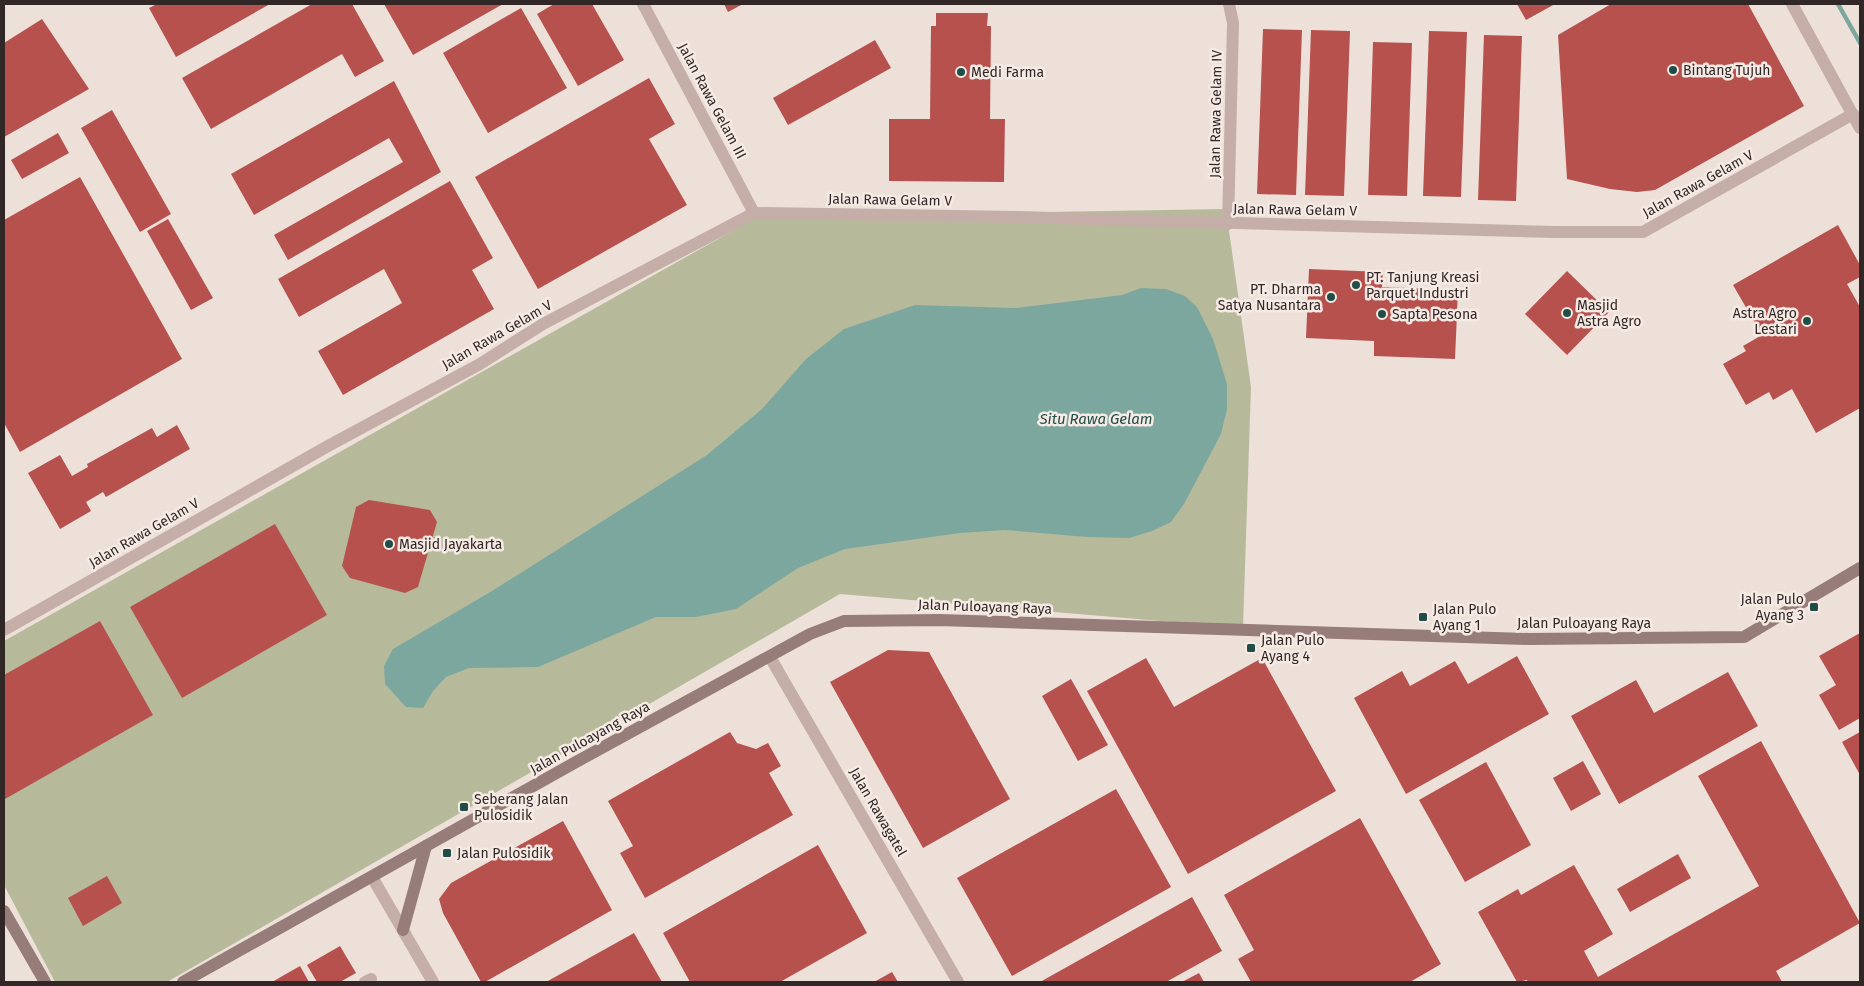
<svg xmlns="http://www.w3.org/2000/svg" width="1864" height="986" viewBox="0 0 1864 986" font-family="'Fira Sans',sans-serif">
<rect width="100%" height="100%" fill="#ede0d9"/>
<!-- green -->
<path fill="#b6ba9b" d="M1226,209L1251,387L1243,628L840,594L167,982H55L4,885V641L757,217Z"/>
<!-- water -->
<path fill="#7ca79f" d="M1141,288L1166,289L1185,296L1197,307L1213,339L1227,384V409L1221,434L1184,504L1171,522L1152,531L1129,538L1087,537L1005,530L960,533L845,549L798,568L736,609L696,617H656L538,667L469,668L446,677L433,691L423,708L406,707L385,684L384,666L393,649L492,591L707,455L762,409L806,359L844,329L915,305L1015,308L1122,295Z"/>
<g fill="none" stroke-linecap="round" stroke-linejoin="round">
<!-- stream -->
<path stroke="#7ca79f" stroke-width="4.5" d="M1838,4L1860,43"/>
</g>
<!-- building -->
<g fill="#b6514e">
<path d="M157,4H270L176,57L149,8Z"/>
<path d="M312,4H352L384,61L355,77L342,54L211,129L182,78Z"/>
<path d="M384,4H503L413,55Z"/>
<path d="M554,4H592L624,60L578,86L537,14Z"/>
<path d="M724,4H743L728,12Z"/>
<path d="M1517,4H1555L1526,20Z"/>
<path d="M1611,4H1748L1804,106L1655,190L1637,192L1610,189L1567,179L1558,35Z"/>
<path d="M521,8L567,88L488,133L443,53Z"/>
<path d="M936,13H988L987,26H991L990,119H1005L1004,182L889,181V119H930L931,26H936Z"/>
<path d="M42,19L89,89L4,137V43Z"/>
<path d="M1263,29L1302,30L1296,195L1257,194Z"/>
<path d="M1311,30L1350,31L1344,196L1305,195Z"/>
<path d="M1429,31L1467,32L1461,197L1423,196Z"/>
<path d="M1484,35L1522,36L1516,201L1478,200Z"/>
<path d="M875,40L891,68L788,125L773,98Z"/>
<path d="M1373,42L1412,43L1407,196L1368,195Z"/>
<path d="M649,78L675,124L649,139L687,205L538,289L475,177Z"/>
<path d="M394,81L441,172L288,260L274,235L403,162L389,138L254,215L231,174Z"/>
<path d="M112,110L171,214L140,232L81,128Z"/>
<path d="M58,133L69,153L22,179L11,160Z"/>
<path d="M80,177L182,359L20,452L4,423V220Z"/>
<path d="M450,181L493,258L472,270L494,309L343,395L318,351L402,303L384,269L299,317L278,279Z"/>
<path d="M168,219L213,298L191,310L147,231Z"/>
<path d="M1838,225L1860,265V277L1847,284L1860,307V408L1816,433L1792,389L1773,400L1769,392L1746,405L1723,364L1746,351L1743,346L1762,335L1733,285Z"/>
<path d="M1309,269L1383,272L1382,287L1458,290L1455,359L1374,356V341L1306,338Z"/>
<path d="M1567,271L1609,312L1567,355L1525,314Z"/>
<path d="M177,425L190,449L106,497L103,492L86,502L91,511L60,529L28,473L60,455L72,476L88,467L87,464L152,428L157,437Z"/>
<path d="M369,500L430,510L437,522L418,587L405,593L350,578L342,566L356,507Z"/>
<path d="M275,524L327,615L182,698L130,607Z"/>
<path d="M100,621L153,715L5,799L4,675Z"/>
<path d="M1860,633V718L1839,730L1819,695L1836,685L1819,656Z"/>
<path d="M888,650L929,652L1010,799L923,848L830,682Z"/>
<path d="M1517,656L1549,714L1406,794L1354,698L1402,671L1410,686L1455,661L1468,684Z"/>
<path d="M1146,658L1174,707L1262,658L1336,791L1188,874L1087,691Z"/>
<path d="M1728,672L1758,726L1619,804L1571,716L1636,680L1654,713Z"/>
<path d="M1071,679L1108,745L1078,761L1042,696Z"/>
<path d="M730,732L737,743L756,749L768,743L781,766L769,773L793,815L645,898L620,853L633,846L608,801Z"/>
<path d="M1860,732V775L1842,742Z"/>
<path d="M1761,741L1860,923L1776,971L1782,982H1528L1527,980L1517,982L1478,912L1518,889L1521,895L1574,865L1613,934L1584,951L1598,977L1759,886L1698,776Z"/>
<path d="M1583,761L1601,794L1571,811L1553,778Z"/>
<path d="M1486,762L1531,845L1465,882L1419,800Z"/>
<path d="M1116,789L1171,887L1012,976L957,878Z"/>
<path d="M1360,818L1441,964L1410,982H1251L1238,959L1254,950L1224,895Z"/>
<path d="M563,821L612,910L485,982H481L443,913L439,899L451,883Z"/>
<path d="M818,845L867,933L780,982H690L663,933Z"/>
<path d="M1678,854L1691,878L1630,912L1617,889Z"/>
<path d="M107,876L122,903L83,926L68,898Z"/>
<path d="M1192,897L1222,951L1166,982H1040Z"/>
<path d="M634,933L662,982H546Z"/>
<path d="M340,946L356,973L340,982H317L307,965Z"/>
<path d="M300,966L309,982H272Z"/>
<path d="M892,972L898,982H874Z"/>
<path d="M1199,973L1204,982H1182Z"/>
</g>
<g fill="none" stroke-linecap="round" stroke-linejoin="round">
<!-- street -->
<g stroke="#c4aea7" stroke-width="12">
<path d="M643,4L754,213"/>
<path d="M1792,4L1860,128"/>
<path d="M1228,224L1233,23L1229,4"/>
<path d="M4,630L328,446L480,364L543,324L754,213L1017,217L1555,232H1643L1853,114"/>
<path d="M770,657L958,982"/>
<path d="M372,877L433,982"/>
<path d="M365,982L371,979"/>
</g>
<!-- secondary -->
<g stroke="#977d79" stroke-width="12">
<path d="M4,911L45,982"/>
<path d="M403,930L426,846"/>
<path d="M183,982L576,762L810,634L844,621L939,620L1529,639L1744,637L1860,568"/>
</g>
</g>
<!-- markers -->
<g fill="#214d47" stroke="#f6eae5" stroke-width="2">
<circle cx="1673" cy="70" r="5"/>
<circle cx="961" cy="72" r="5"/>
<circle cx="1356" cy="285" r="5"/>
<circle cx="1331" cy="297" r="5"/>
<circle cx="1567" cy="313" r="5"/>
<circle cx="1382" cy="314" r="5"/>
<circle cx="1807" cy="321" r="5"/>
<circle cx="389" cy="544" r="5"/>
<rect x="1809" y="602" width="10" height="10" rx="2.5"/>
<rect x="1418" y="612" width="10" height="10" rx="2.5"/>
<rect x="1246" y="643" width="10" height="10" rx="2.5"/>
<rect x="459" y="802" width="10" height="10" rx="2.5"/>
<rect x="442" y="848" width="10" height="10" rx="2.5"/>
</g>
<g text-anchor="middle" dominant-baseline="central" stroke-width="5" stroke-linejoin="round" paint-order="stroke">
<!-- poi labels -->
<g font-size="14" fill="#312726" stroke="#f6eae5" text-anchor="start">
<text x="1683" y="70">Bintang Tujuh</text>
<text x="971" y="72">Medi Farma</text>
<text x="1366" y="277">PT. Tanjung Kreasi<tspan x="1366" dy="16">Parquet Industri</tspan></text>
<text x="1321" y="289" text-anchor="end">PT. Dharma<tspan x="1321" dy="16">Satya Nusantara</tspan></text>
<text x="1577" y="305">Masjid<tspan x="1577" dy="16">Astra Agro</tspan></text>
<text x="1797" y="313" text-anchor="end">Astra Agro<tspan x="1797" dy="16">Lestari</tspan></text>
<text x="1392" y="314">Sapta Pesona</text>
<text x="399" y="544">Masjid Jayakarta</text>
<text x="1804" y="599" text-anchor="end">Jalan Pulo<tspan x="1804" dy="16">Ayang 3</tspan></text>
<text x="1433" y="609">Jalan Pulo<tspan x="1433" dy="16">Ayang 1</tspan></text>
<text x="1261" y="640">Jalan Pulo<tspan x="1261" dy="16">Ayang 4</tspan></text>
<text x="474" y="799">Seberang Jalan<tspan x="474" dy="16">Pulosidik</tspan></text>
<text x="457" y="853">Jalan Pulosidik</text>
</g>
<!-- street labels -->
<g font-size="14" fill="#312726" stroke="#f6eae5">
<text transform="translate(712 101) rotate(62)">Jalan Rawa Gelam III</text>
<text transform="translate(1216 114) rotate(-89)">Jalan Rawa Gelam IV</text>
<text transform="translate(1698 184) rotate(-29)">Jalan Rawa Gelam V</text>
<text transform="translate(890 200) rotate(1)">Jalan Rawa Gelam V</text>
<text transform="translate(1295 210) rotate(1)">Jalan Rawa Gelam V</text>
<text transform="translate(497 335) rotate(-30)">Jalan Rawa Gelam V</text>
<text transform="translate(144 533) rotate(-30)">Jalan Rawa Gelam V</text>
<text transform="translate(985 607) rotate(2)">Jalan Puloayang Raya</text>
<text x="1584" y="623">Jalan Puloayang Raya</text>
<text transform="translate(590 738) rotate(-29)">Jalan Puloayang Raya</text>
<text transform="translate(878 812) rotate(60)">Jalan Rawagatel</text>
</g>
<!-- water labels -->
<g font-size="15" font-style="italic" fill="#214d47" stroke="#f6eae5">
<text x="1096" y="419">Situ Rawa Gelam</text>
</g>
</g>
<!-- border -->
<rect width="1864" height="986" fill="none" stroke="#312726" stroke-width="10"/>
</svg>
